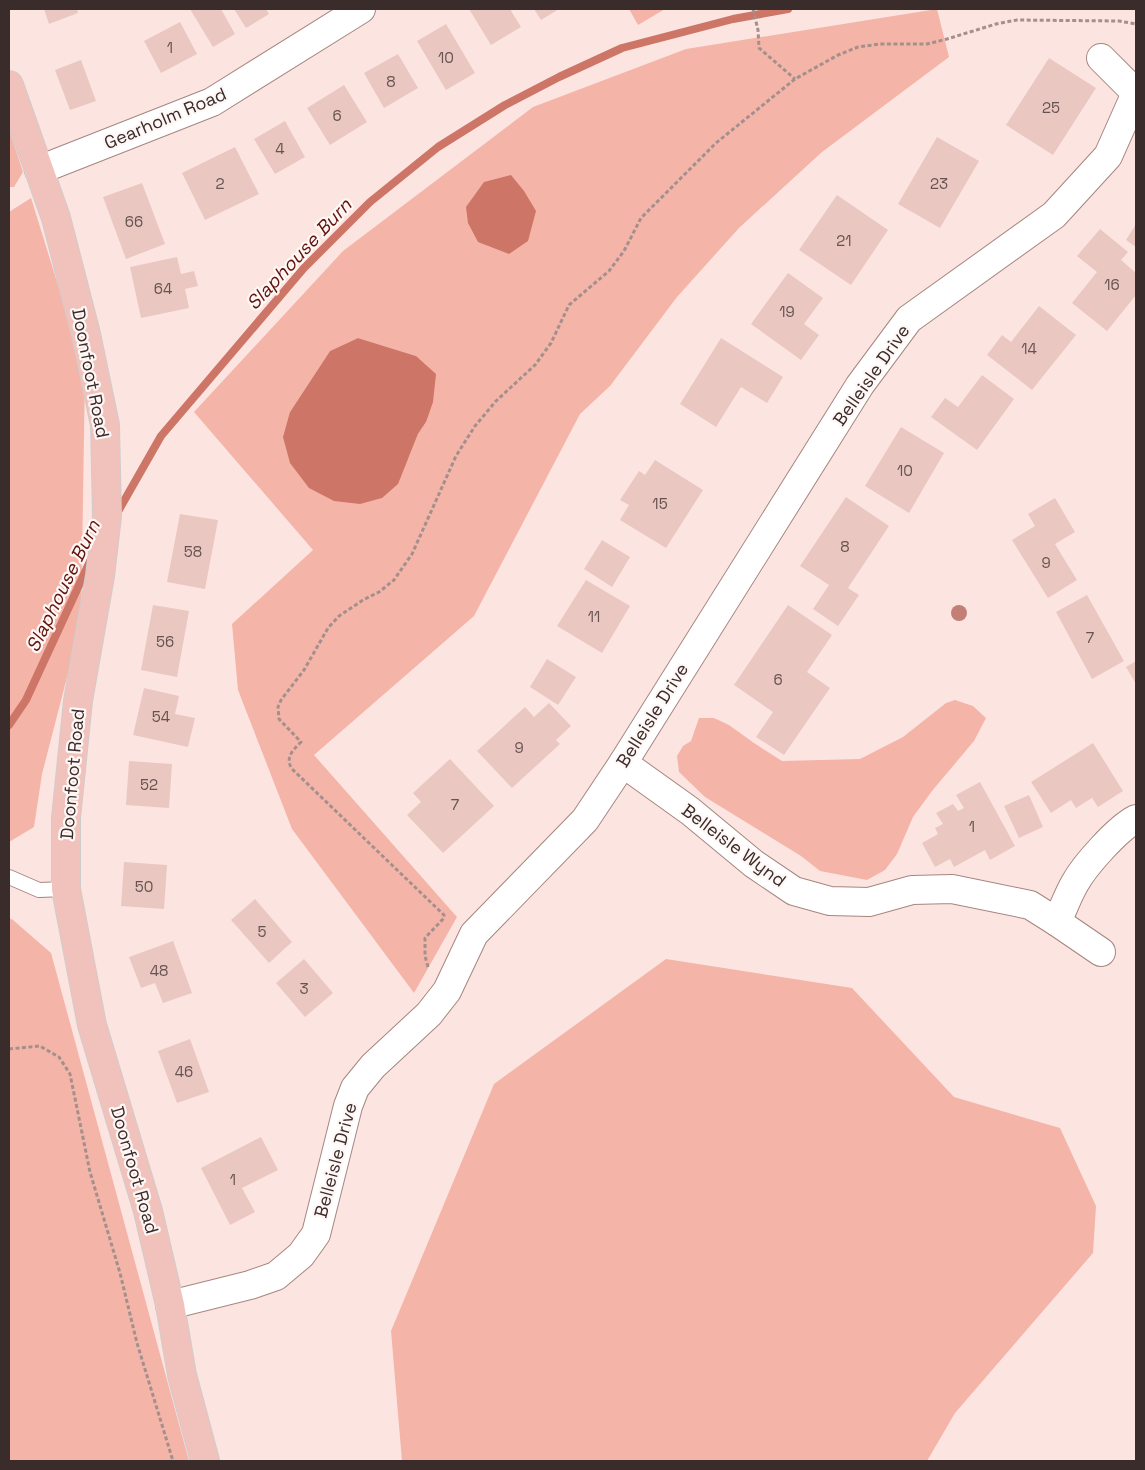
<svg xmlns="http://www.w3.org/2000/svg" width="1145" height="1470" viewBox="0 0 1145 1470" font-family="'Space Grotesk',sans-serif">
<rect width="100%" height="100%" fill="#fce5e1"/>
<!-- green -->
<g fill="#f5b4a8" fill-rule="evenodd">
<path d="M629,9H665L638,25Z"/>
<path d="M937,9L949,57L822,152L739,228L677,297L610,386L580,414L474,616L314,755L457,917L414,993L292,829L238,690L232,624L313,550L194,412L343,251L533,107L686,49ZM358,338L416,356L426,422L418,434L408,459L290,412L330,351Z"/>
<path d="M9,129L23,172L14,187H9Z"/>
<path d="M31,198L85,372L81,623L42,774L34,827L9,842V212Z"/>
<path d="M955,700L973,706L986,718L974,741L932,791L913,817L897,854L885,870L867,880L820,871L801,856L705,797L679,772L677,756L683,746L691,741L699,718H714L729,725L754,743L782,761L860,759L903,737L946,703Z"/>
<path d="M9,918L13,920L51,953L189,1461H9Z"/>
<path d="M666,959L852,988L954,1097L1060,1128L1096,1206L1093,1253L955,1413L927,1461H402L391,1331L494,1084Z"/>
</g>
<!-- water -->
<g fill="#cd7567">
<path d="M511,175L524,191L536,211L528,241L509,254L478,242L468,223L466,207L484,182Z"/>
<path d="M358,338L416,356L436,374L433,402L426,422L418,434L398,484L382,498L360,504L334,501L309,488L290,463L283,437L290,412L330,351Z"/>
</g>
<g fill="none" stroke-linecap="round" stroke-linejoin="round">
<!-- stream -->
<g stroke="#cd7567" stroke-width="8">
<path d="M116,515L161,436L304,268L370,202L438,147L505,105L559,77L622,48L733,19L788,9"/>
<path d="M9,725L26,700L92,557"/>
</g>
</g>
<!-- building -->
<g fill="#ebc7c1">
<path d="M44,9H77L78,13L49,24Z"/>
<path d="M190,9H221L235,34L213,47Z"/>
<path d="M234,9H266L269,14L246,28Z"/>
<path d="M469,9H510L521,27L491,45Z"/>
<path d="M534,9H559L541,20Z"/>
<path d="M180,22L197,54L161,73L144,41Z"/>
<path d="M446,24L475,73L446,90L417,41Z"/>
<path d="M398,54L418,88L384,108L364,73Z"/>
<path d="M1049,58L1096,88L1053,155L1006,125Z"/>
<path d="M81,60L96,101L70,110L55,70Z"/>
<path d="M344,85L367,122L330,145L307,108Z"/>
<path d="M285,121L305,157L275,174L254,139Z"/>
<path d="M937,137L979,161L940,228L898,204Z"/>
<path d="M235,147L259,194L205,220L182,173Z"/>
<path d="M142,183L165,244L126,259L103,197Z"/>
<path d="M837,195L888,230L851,285L799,250Z"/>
<path d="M1136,224V247L1126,240Z"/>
<path d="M1100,229L1128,252L1121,260L1136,273V295L1107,331L1072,303L1097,272L1077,256Z"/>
<path d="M177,257L181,274L194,271L198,286L185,289L189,308L141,318L130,267Z"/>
<path d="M788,273L823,298L804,324L819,335L801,360L751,324Z"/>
<path d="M1039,306L1076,335L1032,390L987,355L1002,335L1011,342Z"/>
<path d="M721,338L783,377L767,403L741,387L716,427L680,404Z"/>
<path d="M982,375L1014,399L977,450L931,417L945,398L958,407Z"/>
<path d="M901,427L944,453L909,513L865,486Z"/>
<path d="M655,460L703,490L666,548L620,520L629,505L620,500L639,471L645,475Z"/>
<path d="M846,497L889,526L848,588L859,595L838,626L813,609L829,585L800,566Z"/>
<path d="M1055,498L1075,532L1055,544L1077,580L1048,598L1012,540L1035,526L1028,514Z"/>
<path d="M180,514L218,520L205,589L167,582Z"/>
<path d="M602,540L630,557L612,587L584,569Z"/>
<path d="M586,580L630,606L602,653L557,626Z"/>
<path d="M1087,595L1124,661L1092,679L1056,612Z"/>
<path d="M153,605L189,611L177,677L141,670Z"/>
<path d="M788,605L832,635L807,672L830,688L784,755L756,737L773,712L734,685Z"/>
<path d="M547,659L576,677L558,705L530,687Z"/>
<path d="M1136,661V684L1126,667Z"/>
<path d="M144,688L179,696L175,714L195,718L188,747L133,735Z"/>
<path d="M549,703L571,726L556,740L560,744L512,788L477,751L525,707L534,717Z"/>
<path d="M1093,743L1123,791L1098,807L1092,798L1076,808L1071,800L1051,813L1031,782Z"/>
<path d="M450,759L494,806L443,853L407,815L421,802L413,793Z"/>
<path d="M129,761L172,764L169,808L126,805Z"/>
<path d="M980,782L1015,846L990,860L985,850L954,867L950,859L935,867L922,843L938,834L935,828L943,824L936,813L953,804L958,811L964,808L956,795Z"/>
<path d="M1029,795L1043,827L1019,838L1004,806Z"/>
<path d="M124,862L167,865L164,909L121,906Z"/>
<path d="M255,899L292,942L269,963L231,920Z"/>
<path d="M173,941L192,993L163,1003L155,983L141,988L129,957Z"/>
<path d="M304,959L333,993L305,1017L276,983Z"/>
<path d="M190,1039L209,1092L177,1103L158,1051Z"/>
<path d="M261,1137L278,1170L242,1188L255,1212L230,1225L201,1168Z"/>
</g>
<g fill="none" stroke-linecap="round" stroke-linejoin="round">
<!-- lane casing -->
<g stroke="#a6857f" stroke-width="16">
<path id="lane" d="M9,877L39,890L66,889"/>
</g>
<!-- street casing -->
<g stroke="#a6857f" stroke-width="30">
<g id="street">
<path d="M1101,58L1136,93"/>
<path d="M39,170L212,102L361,9"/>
<path d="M623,763L690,811L754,864L794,891L830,901L869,902L912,890L952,889L1030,905L1057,922C1063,909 1068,895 1075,883C1085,865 1118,828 1136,819"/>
<path d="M1057,922L1101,952"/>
<path d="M170,1305L250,1285L276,1276L301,1255L316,1234L348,1106L355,1088L373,1066L429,1014L447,991L474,934L585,820L623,763L860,385L909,319L1054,215L1108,156L1136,93"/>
</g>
</g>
<!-- primary casing -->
<g stroke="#d0cccc" stroke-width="30">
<path id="primary" d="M9,85L56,218L86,334L105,425L107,516L100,576L78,701L66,818V889L92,1025L148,1211L170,1305L182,1375L205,1461"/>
</g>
<!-- path -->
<g stroke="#a3908d" stroke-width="3" stroke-dasharray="4 2.5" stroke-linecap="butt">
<path d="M753,9L758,30L759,48L795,79"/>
<path d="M428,967L425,956V938L444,918V915L292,769C285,758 292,751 301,742L279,719L278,707L281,700L304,670L328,628L339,616L363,600L379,592L394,580L412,554L456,456L475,426L496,401L535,365L551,343L569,305L609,271L624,251L641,218L716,143L795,79L838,55L858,47L880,44H927L947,39L996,24L1017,20L1119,21L1136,24"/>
<path d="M9,1049L40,1046L59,1057L70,1074L90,1172L120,1273L137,1343L173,1461"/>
</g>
<!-- lane -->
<use href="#lane" stroke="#fff" stroke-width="14"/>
<!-- street -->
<use href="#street" stroke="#fff" stroke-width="28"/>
<!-- primary -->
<use href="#primary" stroke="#f1c2bb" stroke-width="28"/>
</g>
<!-- trees -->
<circle fill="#c37e76" cx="959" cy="613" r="8"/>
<g text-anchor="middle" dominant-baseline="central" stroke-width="4.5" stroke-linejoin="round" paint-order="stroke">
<!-- number labels -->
<g font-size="15" fill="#665350">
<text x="170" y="47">1</text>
<text x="446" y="57">10</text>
<text x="391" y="81">8</text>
<text x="1051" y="107">25</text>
<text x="337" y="115">6</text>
<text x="280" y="148">4</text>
<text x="220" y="183">2</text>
<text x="939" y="183">23</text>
<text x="134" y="221">66</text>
<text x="844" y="240">21</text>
<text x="1112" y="284">16</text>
<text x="163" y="288">64</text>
<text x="787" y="311">19</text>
<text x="1029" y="348">14</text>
<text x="905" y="470">10</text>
<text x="660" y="503">15</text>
<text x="845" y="546">8</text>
<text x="193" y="551">58</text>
<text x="1046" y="562">9</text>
<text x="594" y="616">11</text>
<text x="1090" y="637">7</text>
<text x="165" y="641">56</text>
<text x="778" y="679">6</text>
<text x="161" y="716">54</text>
<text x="519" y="747">9</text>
<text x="149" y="784">52</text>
<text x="455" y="804">7</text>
<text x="972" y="826">1</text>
<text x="144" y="886">50</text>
<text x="262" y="931">5</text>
<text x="159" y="970">48</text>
<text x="304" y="988">3</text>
<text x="184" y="1071">46</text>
<text x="233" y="1179">1</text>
</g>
<!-- street labels -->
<g font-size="18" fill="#3a2c2a" stroke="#fef7f5">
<text transform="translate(165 118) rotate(-23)">Gearholm Road</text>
<text transform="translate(91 373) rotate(79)">Doonfoot Road</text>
<text transform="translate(871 375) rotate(-55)">Belleisle Drive</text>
<text transform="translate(652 715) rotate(-58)">Belleisle Drive</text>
<text transform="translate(72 774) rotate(-85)">Doonfoot Road</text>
<text transform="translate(734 845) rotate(37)">Belleisle Wynd</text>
<text transform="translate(335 1160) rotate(-75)">Belleisle Drive</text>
<text transform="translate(135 1170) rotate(74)">Doonfoot Road</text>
</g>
<!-- water labels -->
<g font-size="19" font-style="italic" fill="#621109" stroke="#fef7f5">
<text transform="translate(299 254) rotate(-47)">Slaphouse Burn</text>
<text transform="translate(63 586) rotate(-64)">Slaphouse Burn</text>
</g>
</g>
<!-- border -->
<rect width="1145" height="1470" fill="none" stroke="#3a2c2a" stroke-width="20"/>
</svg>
